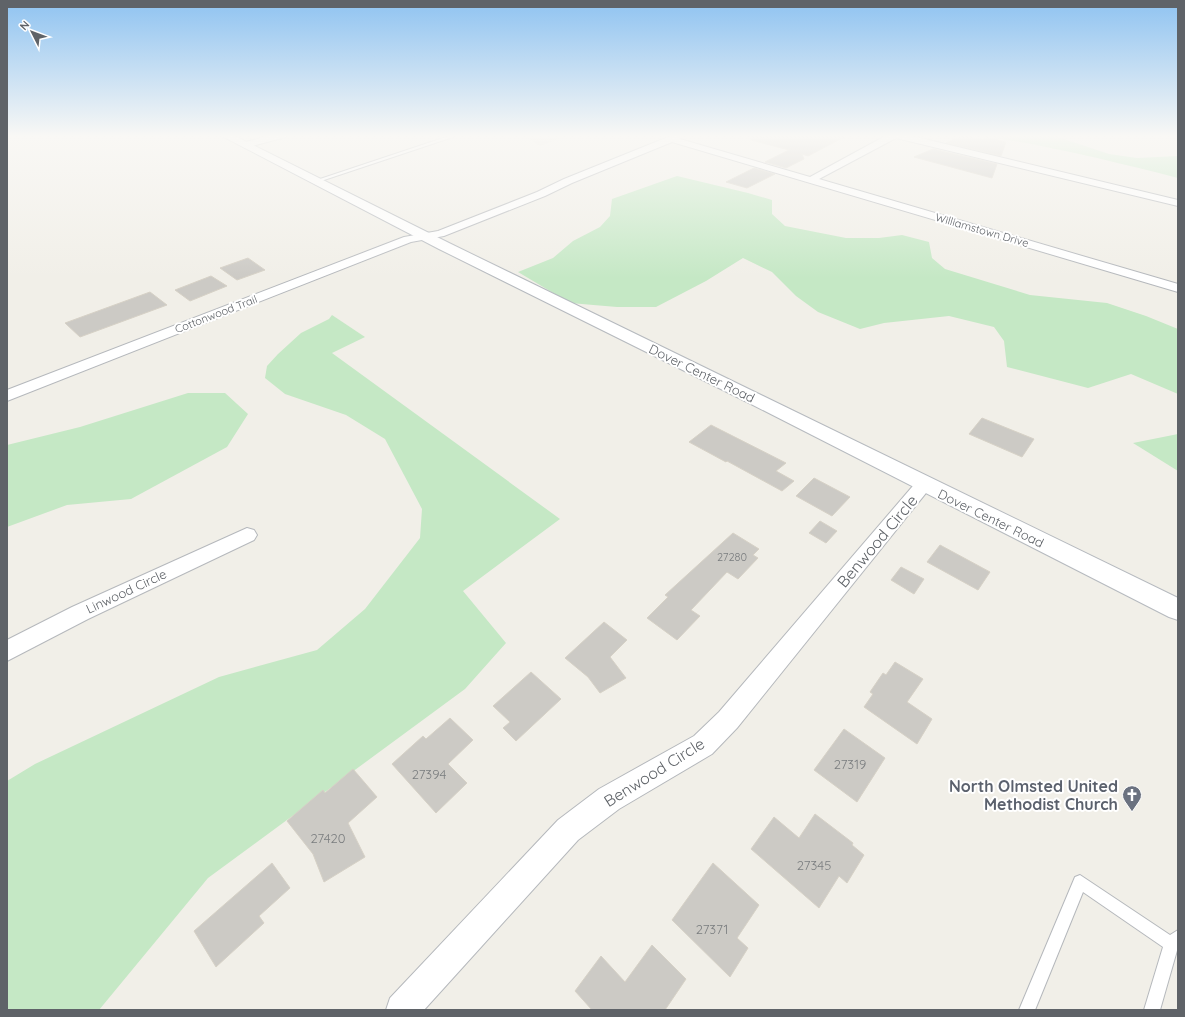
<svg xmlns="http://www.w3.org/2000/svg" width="1185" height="1017" viewBox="0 0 1185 1017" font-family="Quicksand,sans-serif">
<rect width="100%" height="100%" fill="#f1efe8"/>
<!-- education -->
<path fill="#e1ded6" d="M523,135H569L540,146Z"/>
<!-- green -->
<g fill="#c5e8c5">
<path d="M978,135H1052L1109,154L1137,158L1178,156V178C1112,161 1045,145 978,135Z"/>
<path d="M677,176L748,193L772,200V214L785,226L846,238H879L902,235L929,242L932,258L945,269L1030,295L1107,303L1146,316L1178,329V394L1131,374L1088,388L1007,367L1004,341L994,327L949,316L884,323L860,329L818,312L796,296L772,272L743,258L706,281L656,307H617L570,303L518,272L553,258L573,241L600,227L610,216L612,199Z"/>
<path d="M332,315L365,337L332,353L560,519L463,591L506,643L465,689L208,878L99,1010H7V781L35,764L219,677L317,650L365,609L420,538L422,509L385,439L346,415L285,394L265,378L267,366L278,354L301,333L329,319Z"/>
<path d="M188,393H225L248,414L227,447L131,499L67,505L7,527V445L80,427Z"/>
<path d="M1178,434V471L1133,443Z"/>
</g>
<!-- building -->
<g fill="#cccac5" stroke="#d6d1c6">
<path d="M752,135H848L808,156L802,154L804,159L786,168L765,162L789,150L751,140Z"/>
<path d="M963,135L983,140L987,137L1006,142L1001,156L946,143Z"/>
<path d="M933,149L997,164L992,178L914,157Z"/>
<path d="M754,168L775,174L747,188L726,182Z"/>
<path d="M248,258L265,270L237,280L220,268Z"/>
<path d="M211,276L227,286L190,301L175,290Z"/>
<path d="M150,292L167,305L80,337L65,323Z"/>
<path d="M982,418L1034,439L1022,457L969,434Z"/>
<path d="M711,425L786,463L776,471L794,481L782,491L727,461L726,462L689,442Z"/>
<path d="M814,478L850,497L832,516L796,496Z"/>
<path d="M820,521L837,531L826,543L809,533Z"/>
<path d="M733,533L759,549L753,555L758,558L738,579L727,572L691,610L700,616L677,640L647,618L668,597L665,595Z"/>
<path d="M940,545L990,572L978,590L927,562Z"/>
<path d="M901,567L924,579L914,594L891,580Z"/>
<path d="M604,622L627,640L610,657L626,678L600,693L588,677L565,658Z"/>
<path d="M895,662L923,679L907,702L932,719L917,744L864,707L873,694L870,692L883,673L886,675Z"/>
<path d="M531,672L561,699L516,741L503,728L510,722L493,706Z"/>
<path d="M450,718L473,740L448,764L467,783L436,813L392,764L423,736L426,739Z"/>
<path d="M844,729L885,758L857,802L814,770Z"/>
<path d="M353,769L377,797L348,823L365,857L324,882L313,854L287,821L323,790L325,793Z"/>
<path d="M815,814L853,843L852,845L864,855L847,883L839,876L819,908L751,849L774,817L799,838Z"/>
<path d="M272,863L290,888L259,916L264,923L216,967L194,931Z"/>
<path d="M713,863L759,905L737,938L748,948L730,977L672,920Z"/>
<path d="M652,945L686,979L665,1010H592L575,991L601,956L625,982Z"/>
</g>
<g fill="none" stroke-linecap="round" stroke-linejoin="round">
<!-- lane casing -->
<g stroke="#b5b8bc" stroke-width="2">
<g id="lane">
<path d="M452,135H459L318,182L314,181Z"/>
<path d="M1080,875L1170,935L1178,930V947L1160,1010H1144L1163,947L1083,892L1035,1010H1019L1075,877Z"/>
</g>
</g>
<!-- street casing -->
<g stroke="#b5b8bc" stroke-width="2">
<g id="street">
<path d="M272,135H287L286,137L245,148L240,145L242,143Z"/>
<path d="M673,135H685L680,139L810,177L887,135H908L1178,200V206L896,138L819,179L1178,284V292L672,142L572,183L545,196L444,236L411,242L7,401V390L404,237L438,231L537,192L564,179Z"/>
<path d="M924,478L930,480L933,484L930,488L737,728L712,754L619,809L578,840L424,1010H386L390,998L558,820L599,789L694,736L719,712L918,480Z"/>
<path d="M247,528L254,530L257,535L254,540L88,619L7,661V640L72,607Z"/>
</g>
</g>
<!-- secondary casing -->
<g stroke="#b6babf" stroke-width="2">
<path id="secondary" d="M220,135H233L449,243L1178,598V620L1169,617L749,403L439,249Z"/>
</g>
<!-- lane -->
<use href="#lane" fill="#fff" fill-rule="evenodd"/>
<!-- street -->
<use href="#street" fill="#fff" fill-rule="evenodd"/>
<!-- secondary -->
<use href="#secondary" fill="#fff" fill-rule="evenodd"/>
</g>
<!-- sky -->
<linearGradient id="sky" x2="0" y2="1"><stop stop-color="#8fc3f1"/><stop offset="0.49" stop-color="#f9f8f5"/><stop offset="1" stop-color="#f9f8f5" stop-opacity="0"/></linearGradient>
<rect width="1185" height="278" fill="url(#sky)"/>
<!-- icons -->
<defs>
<g id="church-pin" transform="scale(1)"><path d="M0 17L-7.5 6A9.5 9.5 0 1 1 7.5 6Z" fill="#6b7280" stroke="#fff"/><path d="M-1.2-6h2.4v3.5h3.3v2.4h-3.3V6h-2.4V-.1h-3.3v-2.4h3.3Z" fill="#fff"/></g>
</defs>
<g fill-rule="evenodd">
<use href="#church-pin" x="1132" y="795"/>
</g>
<g text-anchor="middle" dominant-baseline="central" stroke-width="4" stroke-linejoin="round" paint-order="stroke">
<!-- far-street labels -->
<g font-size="11" fill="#5f6368" stroke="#fff">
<text transform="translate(982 230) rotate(16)">Williamstown Drive</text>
<text transform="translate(216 314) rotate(-21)">Cottonwood Trail</text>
</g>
<!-- number labels -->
<g font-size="11" fill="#7a7d7f">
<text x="732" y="557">27280</text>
</g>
<!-- street labels -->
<g font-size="13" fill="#5f6368" stroke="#fff">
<text transform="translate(702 373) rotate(26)">Dover Center Road</text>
<text transform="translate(991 518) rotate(26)">Dover Center Road</text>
<text transform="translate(126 591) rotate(-25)">Linwood Circle</text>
</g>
<!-- near-number labels -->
<g font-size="13" fill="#7a7d7f">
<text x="850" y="764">27319</text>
<text x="429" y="774">27394</text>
<text x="328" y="838">27420</text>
<text x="814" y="865">27345</text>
<text x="712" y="929">27371</text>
</g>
<!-- near-street labels -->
<g font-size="16" fill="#5f6368" stroke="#fff">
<text transform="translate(877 541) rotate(-50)">Benwood Circle</text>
<text transform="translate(654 772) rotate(-32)">Benwood Circle</text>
</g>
<!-- near-worship labels -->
<g font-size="16" font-weight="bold" fill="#5b616d" stroke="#fff" text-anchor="end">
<text x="1118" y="786">North Olmsted United<tspan x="1118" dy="18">Methodist Church</tspan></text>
</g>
</g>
<!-- border -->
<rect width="1185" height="1017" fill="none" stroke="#5f6368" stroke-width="16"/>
<!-- north arrow -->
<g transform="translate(32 32) rotate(312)" stroke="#ffffff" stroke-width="3" paint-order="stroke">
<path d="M0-3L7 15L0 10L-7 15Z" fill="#5f6368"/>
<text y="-6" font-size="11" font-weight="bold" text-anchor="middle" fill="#5f6368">N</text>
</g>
</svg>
